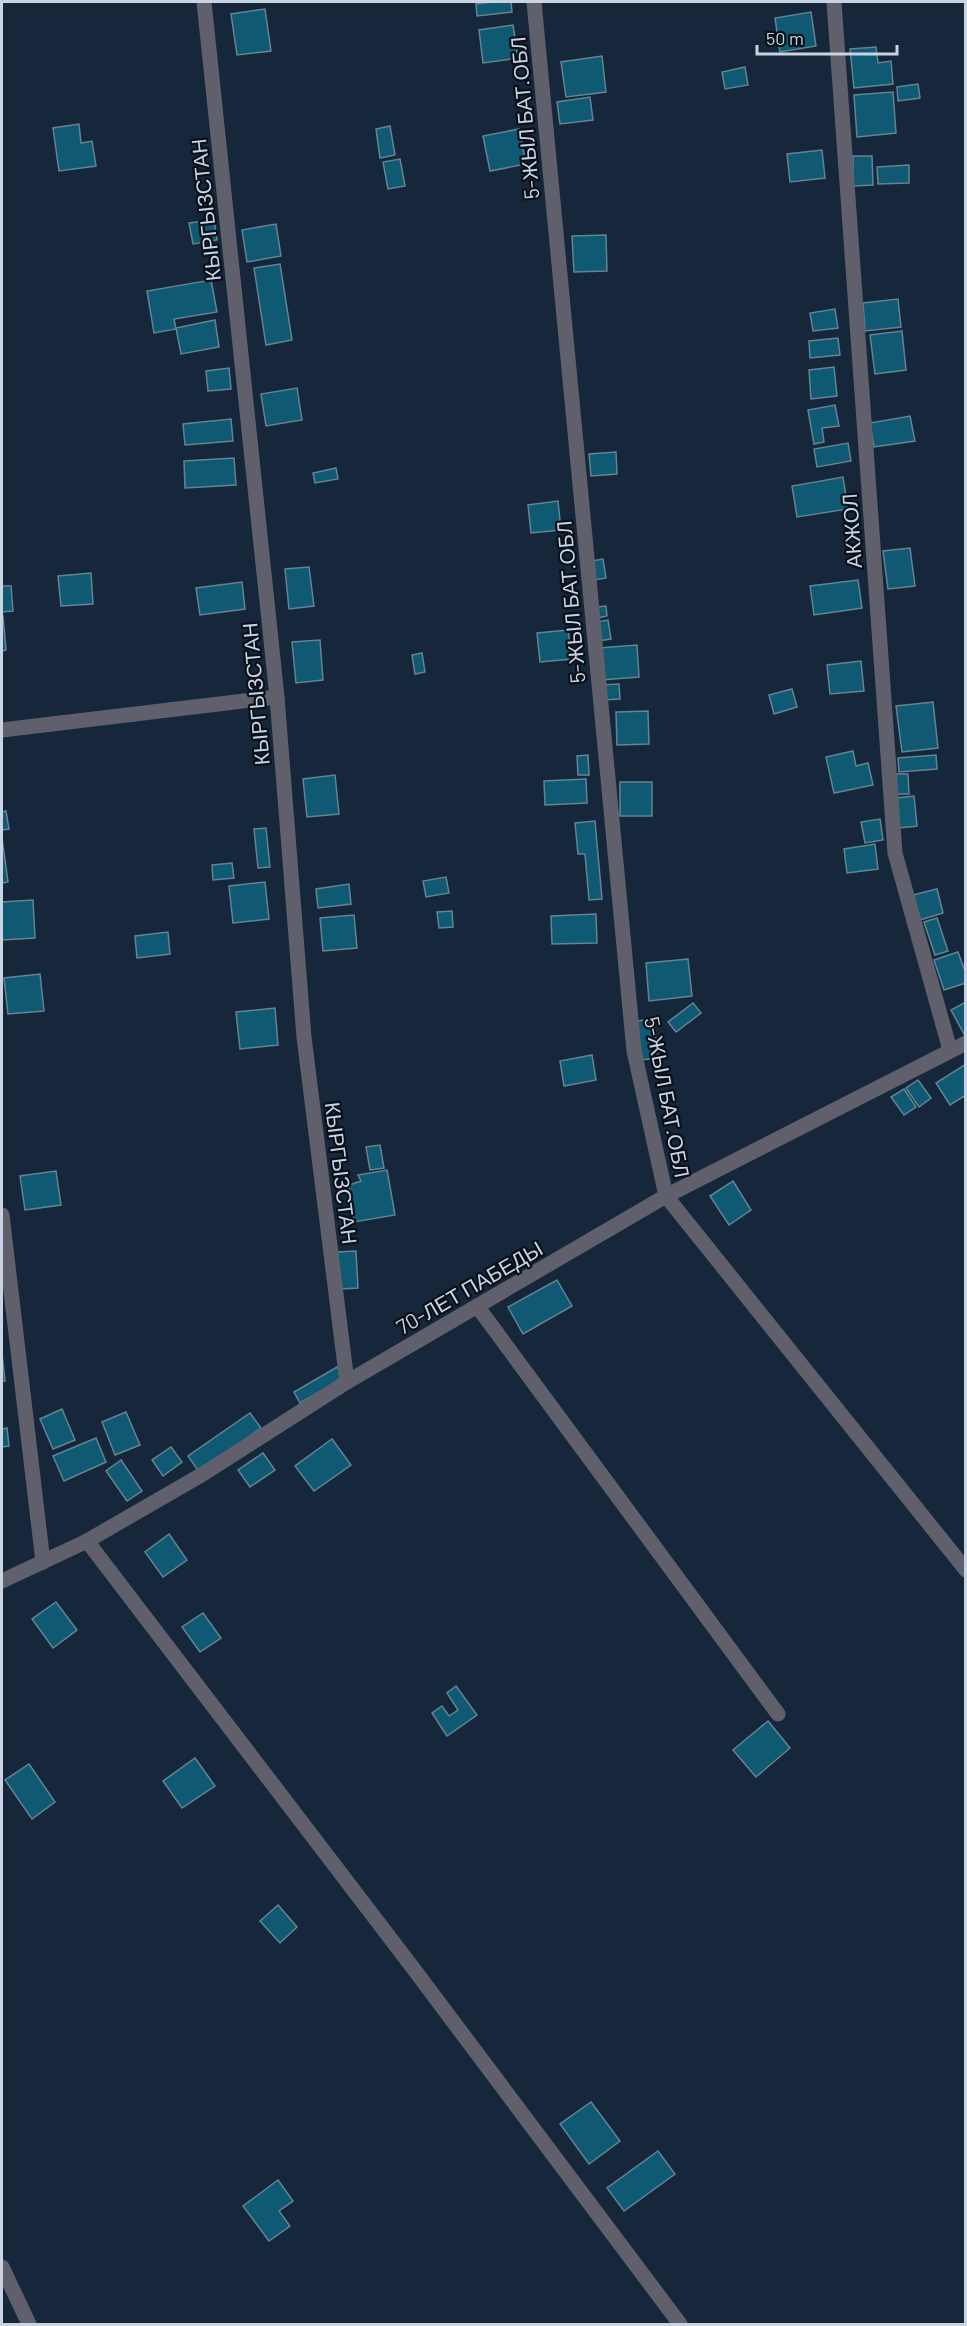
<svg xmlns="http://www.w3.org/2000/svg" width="967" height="2326" viewBox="0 0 967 2326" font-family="Barlow,sans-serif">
<rect width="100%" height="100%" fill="#17273b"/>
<!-- building -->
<g fill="#0f5972" stroke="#638493" stroke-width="1.5">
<path d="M492,2H511L512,12L477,16L476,4Z"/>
<path d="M265,9L271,51L237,55L231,14Z"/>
<path d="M811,12L816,46L780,52L775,18Z"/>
<path d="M513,25L518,58L483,63L479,30Z"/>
<path d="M876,47L878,63L891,61L893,84L854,88L850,49Z"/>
<path d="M602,56L606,92L566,97L561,62Z"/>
<path d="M745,67L748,85L725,89L722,72Z"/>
<path d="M918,84L920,98L898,101L897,87Z"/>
<path d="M893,92L896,133L857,137L854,95Z"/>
<path d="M590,97L593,120L560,124L557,102Z"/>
<path d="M79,124L81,143L92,141L96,166L59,171L53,128Z"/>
<path d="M390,126L395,155L380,158L376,129Z"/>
<path d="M519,129L526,164L490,171L483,136Z"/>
<path d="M822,150L825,178L790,182L787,154Z"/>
<path d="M853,156H872L873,185L853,186Z"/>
<path d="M400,159L405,186L388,189L383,162Z"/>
<path d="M909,165V183L878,184L877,167Z"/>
<path d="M214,220L217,240L193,244L189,223Z"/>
<path d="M276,224L281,256L247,262L242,230Z"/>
<path d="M606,235L607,271L574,272L572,236Z"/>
<path d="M280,264L292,340L266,345L254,268Z"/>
<path d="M211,280L217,312L174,319L176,329L154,333L147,291Z"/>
<path d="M898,299L901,327L865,331L863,303Z"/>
<path d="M835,309L838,328L813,331L810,313Z"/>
<path d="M215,320L219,347L181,354L176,328Z"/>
<path d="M902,331L906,370L875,374L870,335Z"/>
<path d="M838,338L840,355L810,358L809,341Z"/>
<path d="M834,367L837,396L811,399L809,370Z"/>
<path d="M229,368L231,389L208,391L206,371Z"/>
<path d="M297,388L302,420L266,426L261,394Z"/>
<path d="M835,405L839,426L822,428L824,442L814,444L808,410Z"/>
<path d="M910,416L915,441L874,447L870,423Z"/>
<path d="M231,419L233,441L185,445L183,424Z"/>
<path d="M848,443L851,461L817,467L814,449Z"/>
<path d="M616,452L617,474L591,476L589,454Z"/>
<path d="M234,458L236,485L185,488L184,461Z"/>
<path d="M336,468L338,479L315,483L313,473Z"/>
<path d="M843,477L848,509L797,517L792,486Z"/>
<path d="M558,501L561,530L531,533L528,505Z"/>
<path d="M910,548L915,586L888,589L883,551Z"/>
<path d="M603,559L606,578L594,580L591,561Z"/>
<path d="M309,567L314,606L289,609L285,569Z"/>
<path d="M91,573L93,604L61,606L58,576Z"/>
<path d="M858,580L862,608L814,615L810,586Z"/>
<path d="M242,582L245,609L200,615L196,588Z"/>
<path d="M2,586H11L13,611L2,612Z"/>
<path d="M606,606L607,616L597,618L596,607Z"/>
<path d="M2,616H3L6,650L2,651Z"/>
<path d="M608,620L611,639L598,641L596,622Z"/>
<path d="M568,630L572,659L540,662L537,633Z"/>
<path d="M320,640L323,680L296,683L292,642Z"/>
<path d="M637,645L639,677L601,680L599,648Z"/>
<path d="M422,653L425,672L415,674L412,655Z"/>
<path d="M861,661L864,691L830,694L827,665Z"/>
<path d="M619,684L620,699L603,700L602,685Z"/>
<path d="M792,689L797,707L774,714L769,695Z"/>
<path d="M933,702L938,748L902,752L896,706Z"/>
<path d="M648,711L649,744L617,745L616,712Z"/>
<path d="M853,751L856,766L868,763L873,785L834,793L826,757Z"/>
<path d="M588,755L589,775H578L577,756Z"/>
<path d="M936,755L937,769L899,772L898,758Z"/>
<path d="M895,774H908L909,794H895Z"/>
<path d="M335,775L339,814L307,817L303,779Z"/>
<path d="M586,779L587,803L545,805L544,781Z"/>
<rect x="620" y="782" width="32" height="34"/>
<path d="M914,796L917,826L899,828L896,798Z"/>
<path d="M6,811L9,829L2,830V812Z"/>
<path d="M880,819L883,840L865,843L861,822Z"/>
<path d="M595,821L602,899L589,900L585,854H578L575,823Z"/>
<path d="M266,828L270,867L258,868L254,829Z"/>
<path d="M2,838L8,882L2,883Z"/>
<path d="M875,844L878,869L847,873L844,849Z"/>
<path d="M232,863L234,878L213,880L212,865Z"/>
<path d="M446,877L449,893L426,897L423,881Z"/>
<path d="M265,882L269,919L233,923L229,886Z"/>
<path d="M349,884L351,904L318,908L316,889Z"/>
<path d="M937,889L943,913L920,920L913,895Z"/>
<path d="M33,900L35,938L2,940V902Z"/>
<path d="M452,911L453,927L439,928L437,912Z"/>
<path d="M596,914L597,943L552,944L551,916Z"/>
<path d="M354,915L357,948L323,951L320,918Z"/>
<path d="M937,918L948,951L935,955L924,922Z"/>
<path d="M168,932L170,954L137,958L135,936Z"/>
<path d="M958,952L966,974V983L944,990L934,960Z"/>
<path d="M688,959L692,996L649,1001L646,963Z"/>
<path d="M40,974L44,1011L8,1014L4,978Z"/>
<path d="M966,1002V1033L964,1034L951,1010Z"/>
<path d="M693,1003L701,1013L676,1032L668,1022Z"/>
<path d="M275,1008L278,1045L240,1049L236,1012Z"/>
<path d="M654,1019L658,1058L641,1060L637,1021Z"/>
<path d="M592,1055L596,1080L564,1086L560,1061Z"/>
<path d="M966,1064V1095L950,1105L936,1083Z"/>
<path d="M918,1080L931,1098L919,1107L906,1088Z"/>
<path d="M904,1089L916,1107L904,1115L891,1097Z"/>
<path d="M380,1145L384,1168L370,1170L366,1147Z"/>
<path d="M387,1170L395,1215L354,1222L349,1185L361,1181L358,1175Z"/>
<path d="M56,1171L61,1205L25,1210L20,1176Z"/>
<path d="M733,1181L751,1210L729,1225L710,1196Z"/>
<path d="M356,1251L358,1288L340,1289L338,1252Z"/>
<path d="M557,1280L572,1306L523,1334L508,1307Z"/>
<path d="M2,1354L5,1381H2Z"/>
<path d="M337,1367L344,1378L300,1403L294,1392Z"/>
<path d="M62,1409L75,1440L53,1449L40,1419Z"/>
<path d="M126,1412L140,1445L115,1455L102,1422Z"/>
<path d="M250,1413L261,1428L199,1472L188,1456Z"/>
<path d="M7,1428L9,1446L2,1447V1429Z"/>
<path d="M96,1438L106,1462L64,1481L53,1456Z"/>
<path d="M332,1439L351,1465L314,1491L295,1466Z"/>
<path d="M171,1447L182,1462L163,1476L152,1460Z"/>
<path d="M263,1453L275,1470L250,1487L238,1470Z"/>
<path d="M121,1460L142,1491L127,1501L106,1471Z"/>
<path d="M169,1534L187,1560L163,1577L145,1552Z"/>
<path d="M56,1602L77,1630L53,1648L32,1619Z"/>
<path d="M203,1613L221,1638L200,1652L182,1627Z"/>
<path d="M456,1686L477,1715L447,1736L432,1713L442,1706L449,1716L458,1710L447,1693Z"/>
<path d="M768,1721L790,1748L756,1777L733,1750Z"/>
<path d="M195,1758L215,1786L182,1808L163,1781Z"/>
<path d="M29,1764L55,1802L32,1819L5,1780Z"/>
<path d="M278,1905L297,1927L280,1943L260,1921Z"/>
<path d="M591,2102L620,2141L589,2164L560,2124Z"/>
<path d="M658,2151L675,2174L624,2211L607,2188Z"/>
<path d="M278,2180L293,2201L279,2211L290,2226L269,2241L243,2206Z"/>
</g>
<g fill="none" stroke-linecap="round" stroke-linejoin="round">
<!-- street -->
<g stroke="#60606d" stroke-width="15">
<path d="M204,2L277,697L304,1037L347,1382"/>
<path d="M534,2L634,1051L666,1196L966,1570"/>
<path d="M834,2L895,853L950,1050"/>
<path d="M2,730L277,697"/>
<path d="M2,1215L43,1562"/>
<path d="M477,1306L778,1714"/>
<path d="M87,1541L413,1968L680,2324"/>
<path d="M2,1581L87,1541L203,1474L347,1382L666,1196L966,1043"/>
<path d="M2,2267L29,2324"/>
</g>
</g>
<g text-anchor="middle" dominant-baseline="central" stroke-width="4.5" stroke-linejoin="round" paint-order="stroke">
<!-- street labels -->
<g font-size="21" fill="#c9d3e1" stroke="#091019">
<text transform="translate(524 118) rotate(-95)">5-ЖЫЛ БАТ.ОБЛ</text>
<text transform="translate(205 210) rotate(-96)">КЫРГЫЗСТАН</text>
<text transform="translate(851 531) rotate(-94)">АКЖОЛ</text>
<text transform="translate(570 602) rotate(-95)">5-ЖЫЛ БАТ.ОБЛ</text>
<text transform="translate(255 694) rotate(-95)">КЫРГЫЗСТАН</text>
<text transform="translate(668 1097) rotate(79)">5-ЖЫЛ БАТ.ОБЛ</text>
<text transform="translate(342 1173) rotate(83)">КЫРГЫЗСТАН</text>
<text transform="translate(469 1287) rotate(-30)">70-ЛЕТ ПАБЕДЫ</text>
</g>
</g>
<!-- border -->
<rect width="967" height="2326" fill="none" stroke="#c9d3e1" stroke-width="6"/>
<!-- scale -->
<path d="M757 45v9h140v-9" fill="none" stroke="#c9d3e1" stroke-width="3"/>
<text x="766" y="45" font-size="18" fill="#c9d3e1" stroke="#091019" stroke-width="4.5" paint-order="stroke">50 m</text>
</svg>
